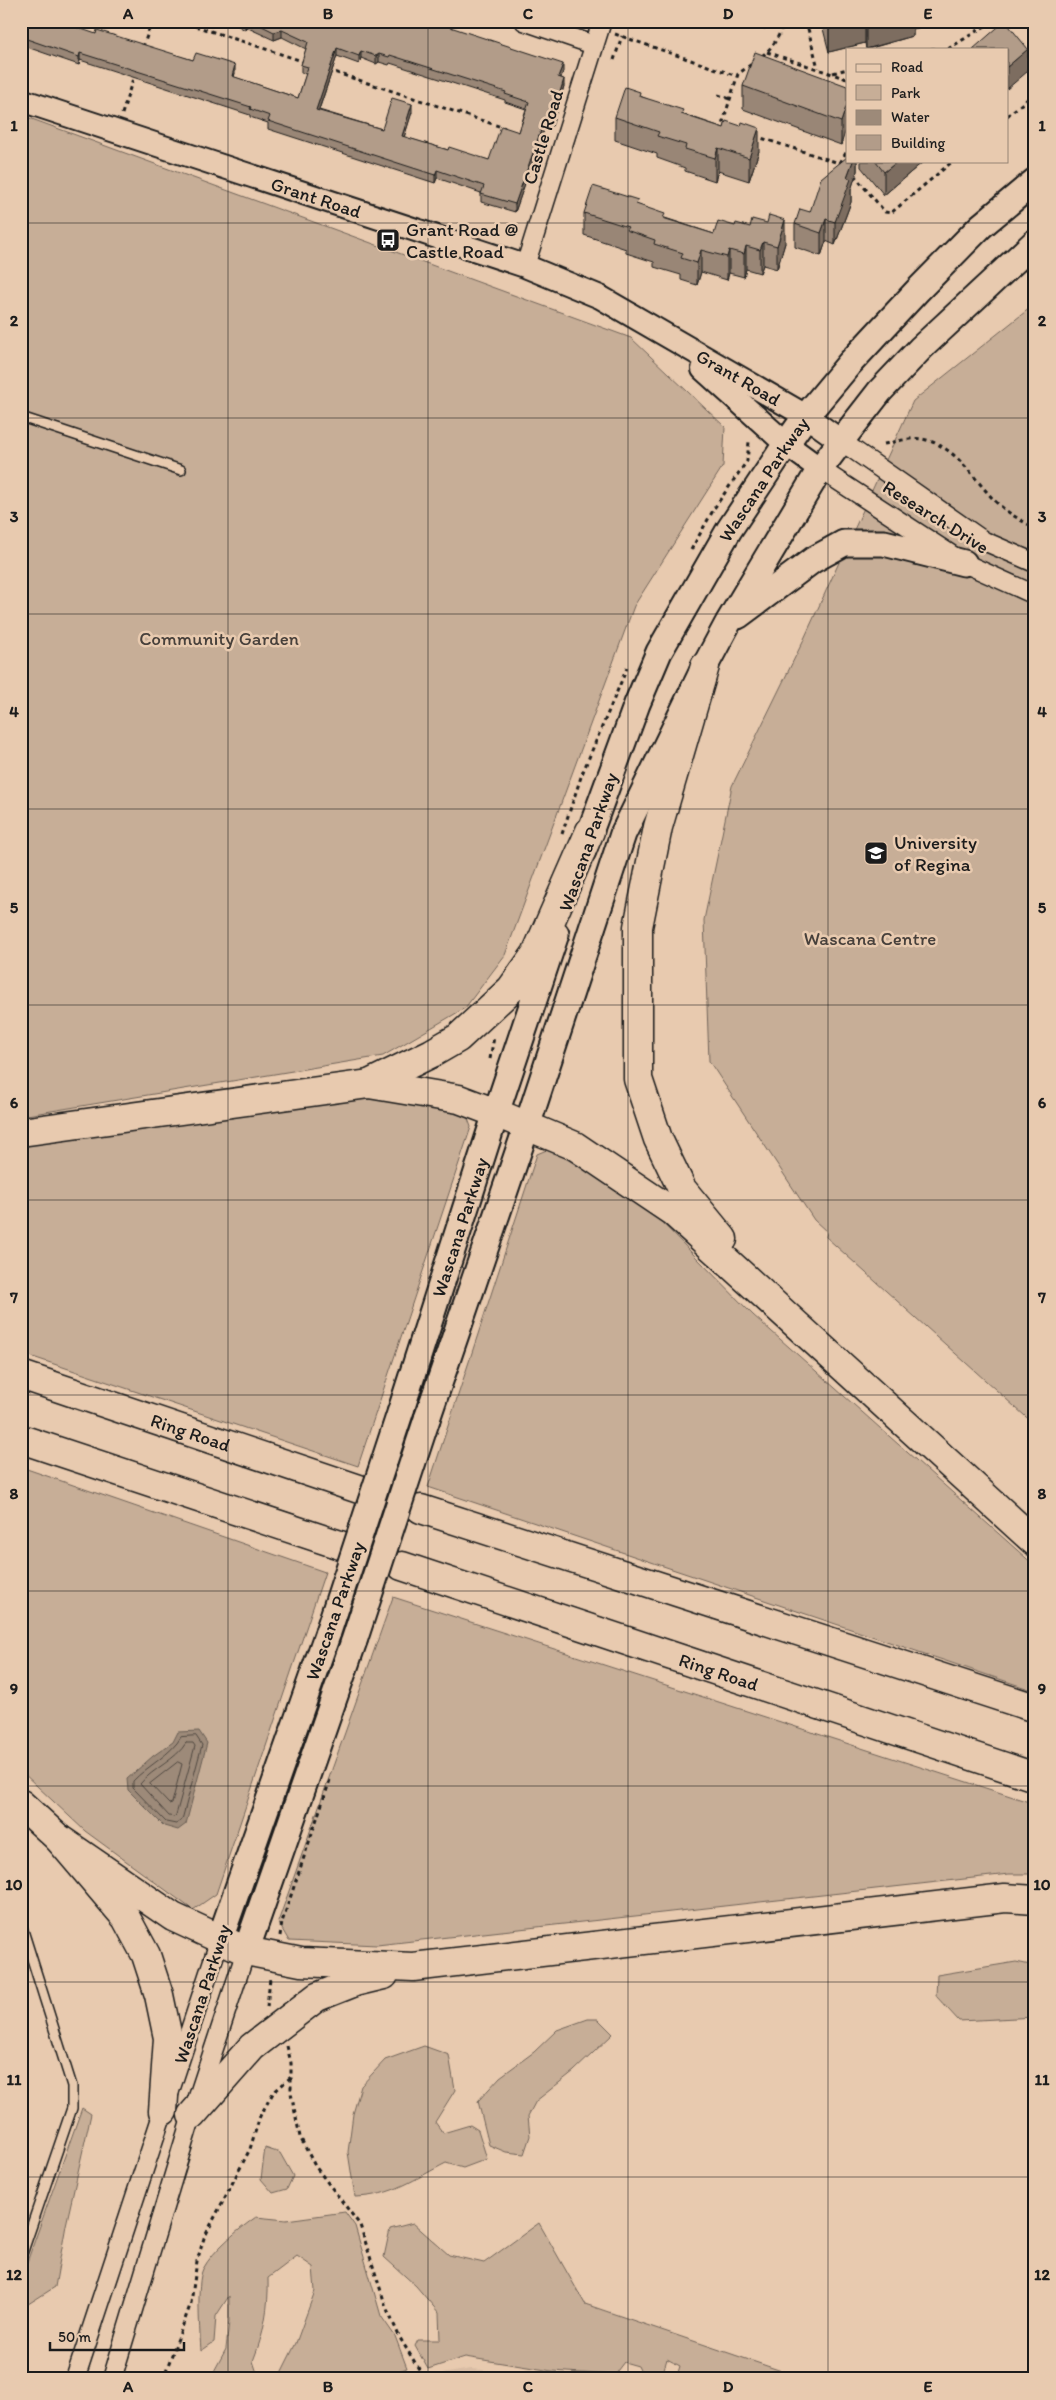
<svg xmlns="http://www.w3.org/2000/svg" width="1056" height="2400" viewBox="0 0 1056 2400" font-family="Itim,sans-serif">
<rect width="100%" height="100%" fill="#e8caaf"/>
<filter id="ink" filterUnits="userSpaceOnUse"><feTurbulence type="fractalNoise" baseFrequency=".02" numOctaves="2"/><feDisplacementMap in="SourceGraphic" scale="10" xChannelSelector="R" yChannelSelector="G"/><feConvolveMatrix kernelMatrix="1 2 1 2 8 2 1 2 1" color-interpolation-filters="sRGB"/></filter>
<g filter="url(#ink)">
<!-- built -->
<path fill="#d8bca4" d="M471,2369L592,2379H413Z"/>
<!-- green -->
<g fill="#c7ae97" stroke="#72655a">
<path d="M21,115L631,338L725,427L723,466L634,606L505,955L465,1008L383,1056L21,1116Z"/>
<path d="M1035,304V1425L826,1237L827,1232L814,1220L709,1061L704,920L732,786L804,639L913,401Z"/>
<path d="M363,1096L466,1113L471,1127L358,1466L21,1353V1140Z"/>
<path d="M549,1149L638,1198L753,1315L1035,1566V1691L428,1487L537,1154Z"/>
<path d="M21,1467L325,1572L216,1894L193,1910L85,1831L21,1771Z"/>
<path d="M393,1597L1035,1804V1874H1009L377,1945L289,1941L278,1922Z"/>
<path d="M1016,1962L1035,1966V2017L959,2021L936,1996L937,1975Z"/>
<path d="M588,2019H598L613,2034L574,2071L536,2101L528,2116L530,2136L524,2154L506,2152L489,2145L478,2101L500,2077L534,2052L557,2030Z"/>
<path d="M424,2046L449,2055L455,2090L435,2122L443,2133L470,2125L478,2130L487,2159L463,2168L446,2163C414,2179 393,2196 355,2197L348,2152L353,2114L361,2086L385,2060Z"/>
<path d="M82,2108L91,2114L66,2225L55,2287L25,2306L21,2303V2279Z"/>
<path d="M265,2148L280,2153L293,2176L287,2189L273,2193L261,2179Z"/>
<path d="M345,2212L355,2226L381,2316L395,2336L407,2368L376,2379H278L296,2343L315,2291L313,2267L297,2256L268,2278C269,2307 264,2333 253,2361L259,2379H212V2375L226,2349L229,2322V2296L216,2316L214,2342L201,2351C200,2334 196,2283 203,2269C213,2250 239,2229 256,2217L286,2220Z"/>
<path d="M413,2223L449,2255L484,2263L539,2223L585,2304L805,2379H676L680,2366L667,2359L661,2379H644L638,2366L624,2362L614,2375L552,2371L465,2357L428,2369L415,2346L418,2340H440L439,2313L416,2286L384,2257L390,2229Z"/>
</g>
<!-- water -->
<path fill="#9d8a79" stroke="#695e54" d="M199,1731L207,1743L186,1824L178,1830L164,1826L128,1790L127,1779L153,1756L173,1742L178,1732Z"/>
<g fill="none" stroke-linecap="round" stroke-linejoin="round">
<!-- shore -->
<g stroke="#504841" stroke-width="1">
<path d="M196,1736L202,1745L182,1820L176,1824L166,1822L133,1788V1781C147,1766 172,1754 181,1737Z"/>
<path d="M186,1743H193L195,1746L176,1815L174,1817L169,1816L140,1784C153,1768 176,1760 186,1743Z"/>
<path d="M178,1762L182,1764L172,1803L169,1804L150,1784Z"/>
</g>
<!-- service casing -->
<g stroke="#1c1c1c" stroke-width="12">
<g id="service">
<path d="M21,417L181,470"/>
<path d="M21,1924L72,2086V2108L21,2257"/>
</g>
</g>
<!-- minor casing -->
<g stroke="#1c1c1c" stroke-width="21">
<g id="minor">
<path d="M524,21L594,45"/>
<path d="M525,266L602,21"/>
<path d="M841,441L984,541L1035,563"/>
<path d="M820,469L964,563L1035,595"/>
<path d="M75,2379L220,1939"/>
<path d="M112,2379L192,2115L246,1951"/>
</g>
</g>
<!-- tertiary casing -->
<g stroke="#1c1c1c" stroke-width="26">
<g id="tertiary">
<path id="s1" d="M21,100L525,266L600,297L806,416L841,441"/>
<path d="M703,369L786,444L820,469"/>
</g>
</g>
<!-- secondary casing -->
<g stroke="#1c1c1c" stroke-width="29">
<g id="secondary">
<path d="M738,616L813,560L844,543H884L964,563"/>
<path id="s2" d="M583,851L637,704L659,652L729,530L786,444L806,416L850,363L918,290L981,226L1035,181"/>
<path id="s3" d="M401,1410L496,1113L556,934"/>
<path d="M427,1419L527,1126L623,834L705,666L728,623L820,469L841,441L880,391L921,348L1035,242"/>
<path d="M220,1939L328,1632"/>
<path d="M246,1951L354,1641"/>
</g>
</g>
<!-- motorway casing -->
<g stroke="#1c1c1c" stroke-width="31">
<g id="motorway">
<path d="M705,666L658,827L638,927V1079L658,1139L682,1189L723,1239"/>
<path d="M369,1084L432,1053L458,1038L511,989L536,954L590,831"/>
<path d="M21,1132L369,1084L459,1099L496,1113L575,1146L673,1212L1035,1542"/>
<path id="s4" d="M21,1375L359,1489"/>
<path d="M21,1439L340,1545"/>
<path d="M421,1509L1035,1708"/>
<path id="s5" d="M402,1566L1035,1777"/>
<path d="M21,1804L58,1838L126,1918L146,1955L159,1995L168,2038L163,2111"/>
<path d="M58,1838L173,1917L246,1951L301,1962L413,1967L1005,1898L1035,1900"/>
<path d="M192,2115L252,2047L317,1997L355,1982L384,1975"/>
</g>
</g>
<!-- path -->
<g stroke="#1c1c1c" stroke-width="3" stroke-dasharray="4 4" stroke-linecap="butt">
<path d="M180,21L305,62"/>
<path d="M806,21L818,68"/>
<path d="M1028,21L1035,46"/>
<path d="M615,34L737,76"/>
<path d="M143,47L152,21"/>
<path d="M931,49H935"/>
<path d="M948,49L993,21"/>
<path d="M767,52L847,79"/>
<path d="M762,56C773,47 781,35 783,21"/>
<path d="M614,60L622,36"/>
<path d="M328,70L505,128"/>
<path d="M833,73L847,69"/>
<path d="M718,95L730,99"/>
<path d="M122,114L134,75"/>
<path d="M1007,116L1035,93"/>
<path d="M728,127L722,125L738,74L753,63"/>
<path d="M755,136L842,164"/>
<path d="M840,163L847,151"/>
<path d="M854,175L885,212L891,213L953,161"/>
<path d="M884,444C895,442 911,437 922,439C955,445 973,478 994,500C1006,512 1020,520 1035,528"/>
<path d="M691,550L715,507L747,461L749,442"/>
<path d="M562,834L582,774L627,668"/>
<path d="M490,1059L494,1037"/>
<path d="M280,1936L282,1922L330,1780"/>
<path d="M267,2007L270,1978"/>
<path d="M287,2046L291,2063V2093L300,2137L315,2166L360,2225L386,2307L400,2338L425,2379"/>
<path d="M163,2379L191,2303L197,2261L204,2238L250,2149L260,2116L273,2093L291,2077"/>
</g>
<!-- service -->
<use href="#service" stroke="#e8caaf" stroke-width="9"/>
<!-- minor -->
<use href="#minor" stroke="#e8caaf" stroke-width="18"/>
<!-- tertiary -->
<use href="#tertiary" stroke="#e8caaf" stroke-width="22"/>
<!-- secondary -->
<use href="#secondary" stroke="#e8caaf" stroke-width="25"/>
<!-- motorway -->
<use href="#motorway" stroke="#e8caaf" stroke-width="28"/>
<!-- secondary-bridge casing -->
<g stroke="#1c1c1c" stroke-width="29" stroke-linecap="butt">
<g id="secondary-bridge">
<path d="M328,1632L401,1410"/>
<path d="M354,1641L427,1419"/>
</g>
</g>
<!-- secondary-bridge -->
<use href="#secondary-bridge" stroke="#e8caaf" stroke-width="25"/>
</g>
<!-- wall -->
<g fill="#998676" stroke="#1c1c1c" fill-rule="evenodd">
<path d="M21,21L96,34L193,60L235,73L234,77L298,98L306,74L301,73V65L306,49L282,37L274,40L246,27L245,30L230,21H432L563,72L561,77L564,86L552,126L546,124L515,212L481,202V193L437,178L435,183L268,129V123L250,117V115L80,60L79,65L21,45ZM337,56L359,64L361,58L376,64L379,62L389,65L390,63L505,100V102L526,109L519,132L489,160L448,150L404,137L412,112L382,129L319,110Z"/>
<path d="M739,21H767L765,29Z"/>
<path d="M821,21H944L913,29V36L868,49H866L865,43L829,52Z"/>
<path d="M743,86H847L841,145L743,109Z"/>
<path d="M640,96L683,114L724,128L759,151L749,181L718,171L715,181L685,171V168L657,158V154L615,140V117Z"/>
<path d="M857,161V171L851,190V202L835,245L826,241L821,256L795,247V224L810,212Z"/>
<path d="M861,161H924L884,195L861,167Z"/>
<path d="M638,205L665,218L714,234L785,243L777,269L763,265L760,273L746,269L744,277L729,273L727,280L701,272L697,285L681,280V275L654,267V262L626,253V249L584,235V213Z"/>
</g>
<!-- shaded-wall -->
<g fill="#7d6d60" stroke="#1c1c1c">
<path d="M245,21H246V27L245,30Z"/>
<path d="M765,21H767L765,29Z"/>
<path d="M860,21H865V43L829,52V29Z"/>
<path d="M885,21H944L913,29V36L866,49V26Z"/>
<path d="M282,30V37L274,40V32Z"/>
<path d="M337,48V56L316,118V110Z"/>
<path d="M1028,49V71L1007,89V67Z"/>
<path d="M361,51V58L359,64V56Z"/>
<path d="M80,53V60L79,65V57Z"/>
<path d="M379,54V62L376,64V56Z"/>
<path d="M563,64V72L558,84V77Z"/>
<path d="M235,65V73L232,84V76Z"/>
<path d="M564,79V86L552,126V118Z"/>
<path d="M412,104V112L402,144V136Z"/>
<path d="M847,104V126L841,145V122Z"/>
<path d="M546,116V124L515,212V204Z"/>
<path d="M759,128V151L749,181V158Z"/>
<path d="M718,148V171L715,181V158Z"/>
<path d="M853,161H857V171L851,190V202L835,245V222L847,177Z"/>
<path d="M898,161H924L884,195V172Z"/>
<path d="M437,170V178L435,183V175Z"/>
<path d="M826,219V241L821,256V233Z"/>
<path d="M785,220V243L777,269V246Z"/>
<path d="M763,242V265L760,273V250Z"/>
<path d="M746,246V269L744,277V254Z"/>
<path d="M701,250V272L697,285V263Z"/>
<path d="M729,250V273L727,280V257Z"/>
</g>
<!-- building -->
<g fill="#b29c89" stroke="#1c1c1c" fill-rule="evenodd">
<path d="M21,21H58L96,34L97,30L193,60L196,53L235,65L232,76L298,98L308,67L301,65L308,42L282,30L274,32L252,21H432L563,64L558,77L564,79L552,118L546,116L515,204L481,194L484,186L437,170L435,175L268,121L270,116L250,109L251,107L80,53L79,57L21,37ZM337,48L359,56L361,51L376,56L379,54L389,57L390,55L506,92L505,94L529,102L519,132L501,126L489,160L449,147L448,150L402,136L412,104L392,98L382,129L316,110Z"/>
<path d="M827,21H860L829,29Z"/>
<path d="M865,21H885L866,26Z"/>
<path d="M1005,21L1028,49L1007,67V49H973Z"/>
<path d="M755,52L847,86V104L841,122L743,86Z"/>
<path d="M625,87L640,92L639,96L683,110L681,114L724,128L726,121L741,126L742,122L759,128L749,158L718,148L715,158L685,149L686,145L657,136L659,132L615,117Z"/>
<path d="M847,157V161H853L847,177L851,179L835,222L826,219L821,233L795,224L800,209L810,212L821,178Z"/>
<path d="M875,161H898L884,172Z"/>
<path d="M593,186L638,200L636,204L665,214L663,218L714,234L718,221L735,226L736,223L750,227L752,219L767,223L769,215L785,220L777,246L763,242L760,250L746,246L744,254L729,250L727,257L701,250L697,263L681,258L683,253L654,244L655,240L626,230L628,227L584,213Z"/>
</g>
</g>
<!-- grid -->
<path fill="none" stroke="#1c1c1c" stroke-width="1" stroke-opacity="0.55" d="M228,21V2379M428,21V2379M628,21V2379M828,21V2379M21,223H1035M21,418H1035M21,614H1035M21,809H1035M21,1005H1035M21,1200H1035M21,1395H1035M21,1591H1035M21,1786H1035M21,1982H1035M21,2177H1035"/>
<!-- icons -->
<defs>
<g id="bus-square" transform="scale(1.25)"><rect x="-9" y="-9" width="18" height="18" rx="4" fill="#1c1c1c" stroke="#e8caaf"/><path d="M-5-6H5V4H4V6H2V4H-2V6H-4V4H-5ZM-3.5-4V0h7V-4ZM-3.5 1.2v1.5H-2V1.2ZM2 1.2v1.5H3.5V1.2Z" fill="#fff"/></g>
<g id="university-square" transform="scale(1.25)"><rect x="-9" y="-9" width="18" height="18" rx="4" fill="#1c1c1c" stroke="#e8caaf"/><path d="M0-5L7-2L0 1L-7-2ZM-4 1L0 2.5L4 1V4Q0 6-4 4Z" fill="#fff"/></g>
</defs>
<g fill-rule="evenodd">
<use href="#bus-square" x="388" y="240"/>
<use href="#university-square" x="876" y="853"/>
</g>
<g text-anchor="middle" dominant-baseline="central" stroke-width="5" stroke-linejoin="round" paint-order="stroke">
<!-- street labels -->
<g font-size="19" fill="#1c1c1c" stroke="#e8caaf">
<text transform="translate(543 137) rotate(-73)">Castle Road</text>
<text stroke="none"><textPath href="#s1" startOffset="311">Grant Road</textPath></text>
<text stroke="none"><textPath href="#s1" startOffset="772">Grant Road</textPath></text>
<text stroke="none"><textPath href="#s2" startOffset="415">Wascana Parkway</textPath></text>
<text transform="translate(936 517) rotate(32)">Research Drive</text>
<text transform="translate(588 842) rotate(-71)">Wascana Parkway</text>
<text stroke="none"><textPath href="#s3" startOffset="192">Wascana Parkway</textPath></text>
<text stroke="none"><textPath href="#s4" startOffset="179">Ring Road</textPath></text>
<text transform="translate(335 1611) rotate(-71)">Wascana Parkway</text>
<text stroke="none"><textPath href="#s5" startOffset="334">Ring Road</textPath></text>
<text transform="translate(202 1994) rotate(-72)">Wascana Parkway</text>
</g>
<!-- poi labels -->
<g font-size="19" fill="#1c1c1c" stroke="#e8caaf" text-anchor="start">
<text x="406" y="229">Grant Road @<tspan x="406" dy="22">Castle Road</tspan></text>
<text x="894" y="842">University<tspan x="894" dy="22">of Regina</tspan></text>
</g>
<!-- park labels -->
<g font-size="19" fill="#47403b" stroke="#e8caaf">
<text x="219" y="638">Community Garden</text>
<text x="870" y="938">Wascana Centre</text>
</g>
</g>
<!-- margin -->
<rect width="1056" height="2400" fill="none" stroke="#e8caaf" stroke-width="55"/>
<!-- legend -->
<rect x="846" y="48" width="162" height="115" fill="#e8caaf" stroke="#968474"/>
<rect x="856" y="64" width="25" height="8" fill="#e8caaf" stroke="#968474"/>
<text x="891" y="72" font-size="15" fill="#1c1c1c">Road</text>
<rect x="856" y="85" width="25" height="15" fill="#c7ae97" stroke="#968474"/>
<text x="891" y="98" font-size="15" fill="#1c1c1c">Park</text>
<rect x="856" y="110" width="25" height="15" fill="#9d8a79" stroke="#968474"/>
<text x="891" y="122" font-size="15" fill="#1c1c1c">Water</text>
<rect x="856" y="135" width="25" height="15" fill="#b29c89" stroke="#968474"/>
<text x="891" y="148" font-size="15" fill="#1c1c1c">Building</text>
<!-- scale -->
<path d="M50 2342v8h134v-8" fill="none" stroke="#1c1c1c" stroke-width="2.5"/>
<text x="58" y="2342" font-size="15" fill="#1c1c1c" stroke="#e8caaf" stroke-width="4" paint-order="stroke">50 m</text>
<rect x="28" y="28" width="1000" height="2344" fill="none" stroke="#1c1c1c" stroke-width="2"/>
<g font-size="16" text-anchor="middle" font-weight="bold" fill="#1c1c1c">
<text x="128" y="19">A</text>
<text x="328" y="19">B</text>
<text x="528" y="19">C</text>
<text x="728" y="19">D</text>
<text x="928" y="19">E</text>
<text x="14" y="131">1</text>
<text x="1042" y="131">1</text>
<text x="14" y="326">2</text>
<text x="1042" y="326">2</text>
<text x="14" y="522">3</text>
<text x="1042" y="522">3</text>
<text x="14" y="717">4</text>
<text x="1042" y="717">4</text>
<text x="14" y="913">5</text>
<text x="1042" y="913">5</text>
<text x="14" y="1108">6</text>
<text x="1042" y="1108">6</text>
<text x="14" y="1303">7</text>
<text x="1042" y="1303">7</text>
<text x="14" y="1499">8</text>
<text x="1042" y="1499">8</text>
<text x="14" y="1694">9</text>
<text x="1042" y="1694">9</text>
<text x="14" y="1890">10</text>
<text x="1042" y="1890">10</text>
<text x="14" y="2085">11</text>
<text x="1042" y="2085">11</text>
<text x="14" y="2280">12</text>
<text x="1042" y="2280">12</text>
<text x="128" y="2392">A</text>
<text x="328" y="2392">B</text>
<text x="528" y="2392">C</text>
<text x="728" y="2392">D</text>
<text x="928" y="2392">E</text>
</g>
</svg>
